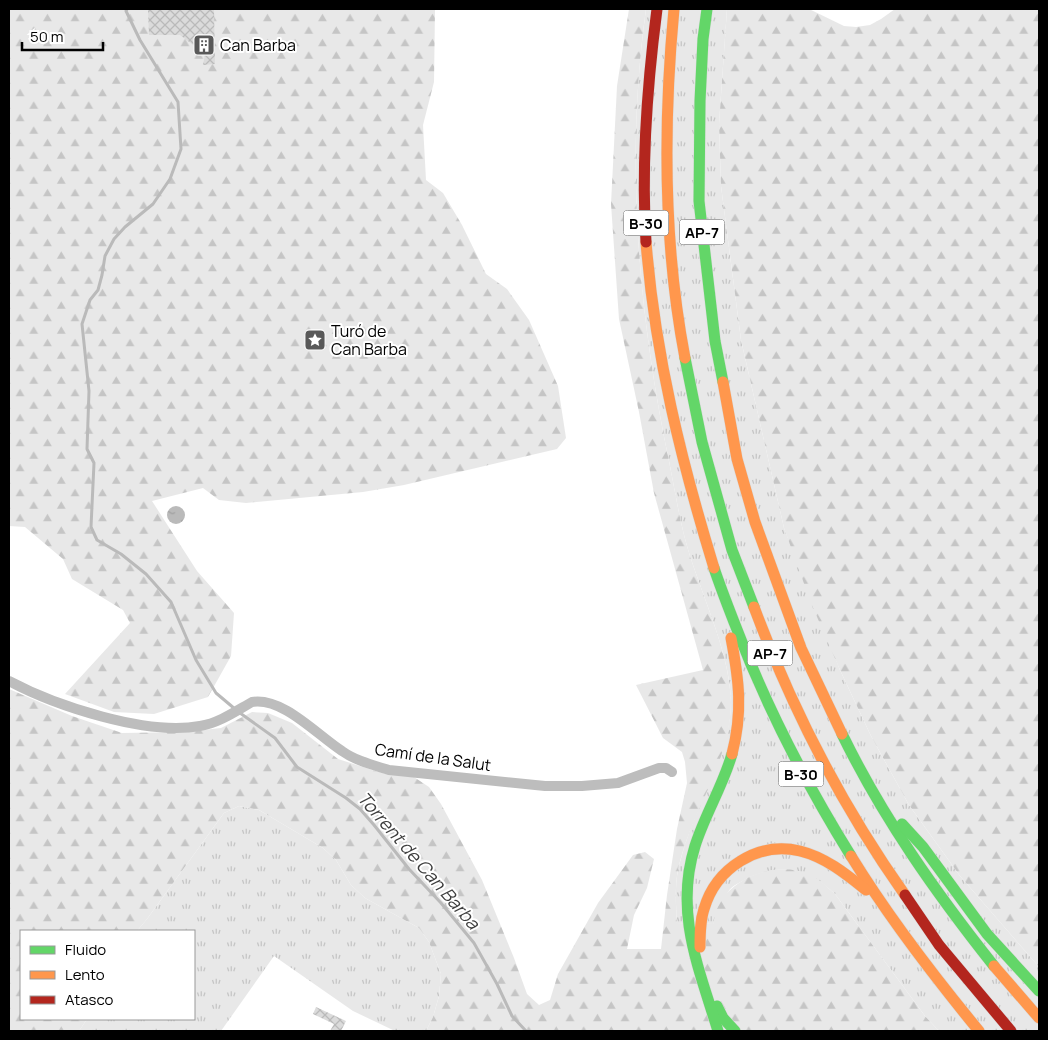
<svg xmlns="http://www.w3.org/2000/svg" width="1048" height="1040" viewBox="0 0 1048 1040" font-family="Manrope,sans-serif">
<defs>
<pattern id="grass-tufts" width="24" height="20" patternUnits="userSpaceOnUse" patternTransform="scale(1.25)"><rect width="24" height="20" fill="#e8e8e8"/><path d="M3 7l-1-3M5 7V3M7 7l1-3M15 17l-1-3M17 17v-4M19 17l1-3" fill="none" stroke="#c5c5c5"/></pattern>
<pattern id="forest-firs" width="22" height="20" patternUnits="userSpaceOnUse" patternTransform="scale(1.25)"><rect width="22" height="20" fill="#e8e8e8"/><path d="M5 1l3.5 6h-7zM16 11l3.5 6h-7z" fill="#c5c5c5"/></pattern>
<pattern id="water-ripples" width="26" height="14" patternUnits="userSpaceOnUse" patternTransform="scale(1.25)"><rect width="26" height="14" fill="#bababa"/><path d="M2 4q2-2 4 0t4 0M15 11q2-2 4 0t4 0" fill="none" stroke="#9e9e9e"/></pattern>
<pattern id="building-cross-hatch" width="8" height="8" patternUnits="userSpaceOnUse" patternTransform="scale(1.25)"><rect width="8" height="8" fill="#dbdbdb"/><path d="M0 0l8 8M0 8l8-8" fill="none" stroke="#bababa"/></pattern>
</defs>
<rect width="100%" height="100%" fill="#fff"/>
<!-- grass -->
<g fill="url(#grass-tufts)">
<path d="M646,9H727L719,124L721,186L741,340L784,528L840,670L871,736L909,805L960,876L1039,967V1031H939L925,1016L835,894C808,869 785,863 750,877C743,881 732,885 728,892C722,902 718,914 713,924L677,923C676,907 675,892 677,876C683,841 700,807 713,774C722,751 731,727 731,702C730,649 697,587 684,535C678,511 674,486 669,461C638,313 625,160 646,9Z"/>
<path d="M239,806L259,810L323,848L336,860L351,885L365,898L419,928L429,942L441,974L439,996L433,1017L426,1031H395L353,1011L274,956L221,1031H79L87,1019H194V931H137L147,919L224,813Z"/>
</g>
<!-- forest -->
<g fill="url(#forest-firs)">
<path d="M9,9H435L434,82L423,125L426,180L443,193L462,225L486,274L507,289L529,320L558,386L566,438L557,449L404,485L363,492L246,503L219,500L203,488L152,501L197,571L234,613L231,656L208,697L154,714L114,712L65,694L130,623L123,610L72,579L63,559L25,527L9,526Z"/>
<path d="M629,9H646C625,160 638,313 669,461C674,486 678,511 684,535C697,587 730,649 731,702C731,764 687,816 677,876C675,892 676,907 677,923L713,924C715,916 716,909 720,902C738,874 780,861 810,875C820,879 827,887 835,894L925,1016L939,1031H426L433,1017L439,996L441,974L429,942L419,928L365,898L351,885L336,860L323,848L259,810L239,806L224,813L147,919L137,931H21V1019H87L79,1031H9V689L72,716L122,733L185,732L221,728L252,712L268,713L292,723L338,759L382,773L414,777L429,787L441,804L482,880L514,958L527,994L539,1005L550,1000L558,974L598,903L633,855L645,852L654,859L647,888L634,915L627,949H661L667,895L677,829L687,783L685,762L682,752L663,738L636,685L703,670L654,493L639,412L619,319L611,204L617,86Z"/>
<path d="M727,9H809L844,26L856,27L870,25L881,19L895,9H1039V967L960,876L909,805L871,736L840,670L811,603L784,528L741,340L721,186L719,124Z"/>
</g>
<!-- water -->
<circle fill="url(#water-ripples)" cx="176" cy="515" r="9"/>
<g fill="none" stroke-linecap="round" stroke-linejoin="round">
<!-- stream -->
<g stroke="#bababa" stroke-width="3">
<path d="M127,9L126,11L140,40L178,102L181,149L170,179L153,204L125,227L114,239L105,256L102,275L98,290L90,300L82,324L89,391L87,449L94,463L91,527L97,540L121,554L146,574L171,602L196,660L216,693L235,709"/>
<path d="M240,713L275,738L297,767L346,798L360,809L374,825L409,869L441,903L474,943L497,984L512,1016L526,1031"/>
</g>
</g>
<!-- building -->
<g fill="url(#building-cross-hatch)">
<path d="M148,9H177L178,10L214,9L215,64L203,65L205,54L180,35H149Z"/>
<path d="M316,1007L346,1021L341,1031H330L334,1024L313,1014Z"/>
</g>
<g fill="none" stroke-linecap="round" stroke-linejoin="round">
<!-- fast casing -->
<g stroke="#dbdbdb" stroke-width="12">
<g id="fast">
<path d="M707,9L703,39L700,101L699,201L715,341L723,382"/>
<path d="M685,358L702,442L732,550L754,607"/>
<path d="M714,568C720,586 727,604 734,622C765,704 805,782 851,856"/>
<path d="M842,734C883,818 936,893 994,966"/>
<path d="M902,824L923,847L987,934L1039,991"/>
<path d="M717,1006L723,1018L735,1031"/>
<path d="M718,1031C699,968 674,913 695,846C705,814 723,786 732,754"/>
</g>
</g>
<!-- slow casing -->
<g stroke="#dbdbdb" stroke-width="12">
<g id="slow">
<path d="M674,9C663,126 663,243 685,358"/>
<path d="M646,242C655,355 681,460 714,568"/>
<path d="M723,382L737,459L755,522L801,648L842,734"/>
<path d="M754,607C792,709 842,806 905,895"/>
<path d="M731,638C739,680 743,712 732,754"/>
<path d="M851,856C889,918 933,975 979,1031"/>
<path d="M700,947C700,934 700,921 704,909C716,868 758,841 800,851C825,857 846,874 866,890"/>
<path d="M994,966L1039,1018"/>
</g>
</g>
<!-- jam casing -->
<g stroke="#dbdbdb" stroke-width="12">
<g id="jam">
<path d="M646,242C641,164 647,86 657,9"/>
<path d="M905,895L939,945L1011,1031"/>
</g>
</g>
<!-- street -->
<path stroke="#bdbdbd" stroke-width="10" d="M9,681C56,706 147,736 200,726C219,723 236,711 252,702C283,697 317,735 342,751C356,761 373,765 389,770L545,786H582L618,783L659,768H666L672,772"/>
<!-- fast -->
<use href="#fast" stroke="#63d668" stroke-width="11"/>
<!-- slow -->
<use href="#slow" stroke="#ff974d" stroke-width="11"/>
<!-- jam -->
<use href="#jam" stroke="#b3261e" stroke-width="11"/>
</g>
<!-- icons -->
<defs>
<g id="building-square" transform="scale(1.125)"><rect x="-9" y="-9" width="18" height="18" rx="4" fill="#595959" stroke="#fff"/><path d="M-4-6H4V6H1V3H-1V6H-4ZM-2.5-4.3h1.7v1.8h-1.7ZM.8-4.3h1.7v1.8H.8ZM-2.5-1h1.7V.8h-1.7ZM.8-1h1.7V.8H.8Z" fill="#fff"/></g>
<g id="sight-square" transform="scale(1.125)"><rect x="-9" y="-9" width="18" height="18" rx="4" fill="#595959" stroke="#fff"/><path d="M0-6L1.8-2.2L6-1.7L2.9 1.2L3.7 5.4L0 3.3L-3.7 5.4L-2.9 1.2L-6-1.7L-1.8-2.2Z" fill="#fff"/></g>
</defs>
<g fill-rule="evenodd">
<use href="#building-square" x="204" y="45"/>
<use href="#sight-square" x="315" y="340"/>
</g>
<g text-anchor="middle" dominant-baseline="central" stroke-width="4" stroke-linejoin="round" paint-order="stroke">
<!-- shield labels -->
<g fill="#fff" stroke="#4c4c4c" stroke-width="1">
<rect x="623.5" y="210.5" width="45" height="25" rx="4"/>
<rect x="679.5" y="219.5" width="45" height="25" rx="4"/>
<rect x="747.5" y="640.5" width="45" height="25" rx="4"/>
<rect x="778.5" y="761.5" width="45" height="25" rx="4"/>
</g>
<g font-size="15" font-weight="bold" fill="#000">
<text x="646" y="223">B-30</text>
<text x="702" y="232">AP-7</text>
<text x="770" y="653">AP-7</text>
<text x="801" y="774">B-30</text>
</g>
<!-- poi labels -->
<g font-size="16" fill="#000" stroke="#fff" text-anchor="start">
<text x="220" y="45">Can Barba</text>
<text x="331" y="331">Turó de<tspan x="331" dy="18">Can Barba</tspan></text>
</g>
<!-- street labels -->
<g font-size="16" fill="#000" stroke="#fff">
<text transform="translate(433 757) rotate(8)">Camí de la Salut</text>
</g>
<!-- water labels -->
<g font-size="18" font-style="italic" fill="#3d3d3d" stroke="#fff">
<text transform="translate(419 860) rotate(49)">Torrent de Can Barba</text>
</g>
</g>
<!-- border -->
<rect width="1048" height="1040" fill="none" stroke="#000000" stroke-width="20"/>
<!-- legend -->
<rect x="20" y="930" width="175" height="90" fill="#ffffff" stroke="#999999"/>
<rect x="30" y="946" width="25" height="8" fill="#63d668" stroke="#999999"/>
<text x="65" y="955" font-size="15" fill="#000000">Fluido</text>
<rect x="30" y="971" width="25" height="8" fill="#ff974d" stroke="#999999"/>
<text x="65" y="980" font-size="15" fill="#000000">Lento</text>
<rect x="30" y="996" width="25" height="8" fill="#b3261e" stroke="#999999"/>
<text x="65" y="1005" font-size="15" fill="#000000">Atasco</text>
<!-- scale -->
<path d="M22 42v8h81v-8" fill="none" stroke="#000000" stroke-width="2.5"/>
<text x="30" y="42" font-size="15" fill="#000000" stroke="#ffffff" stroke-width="4" paint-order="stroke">50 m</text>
</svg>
